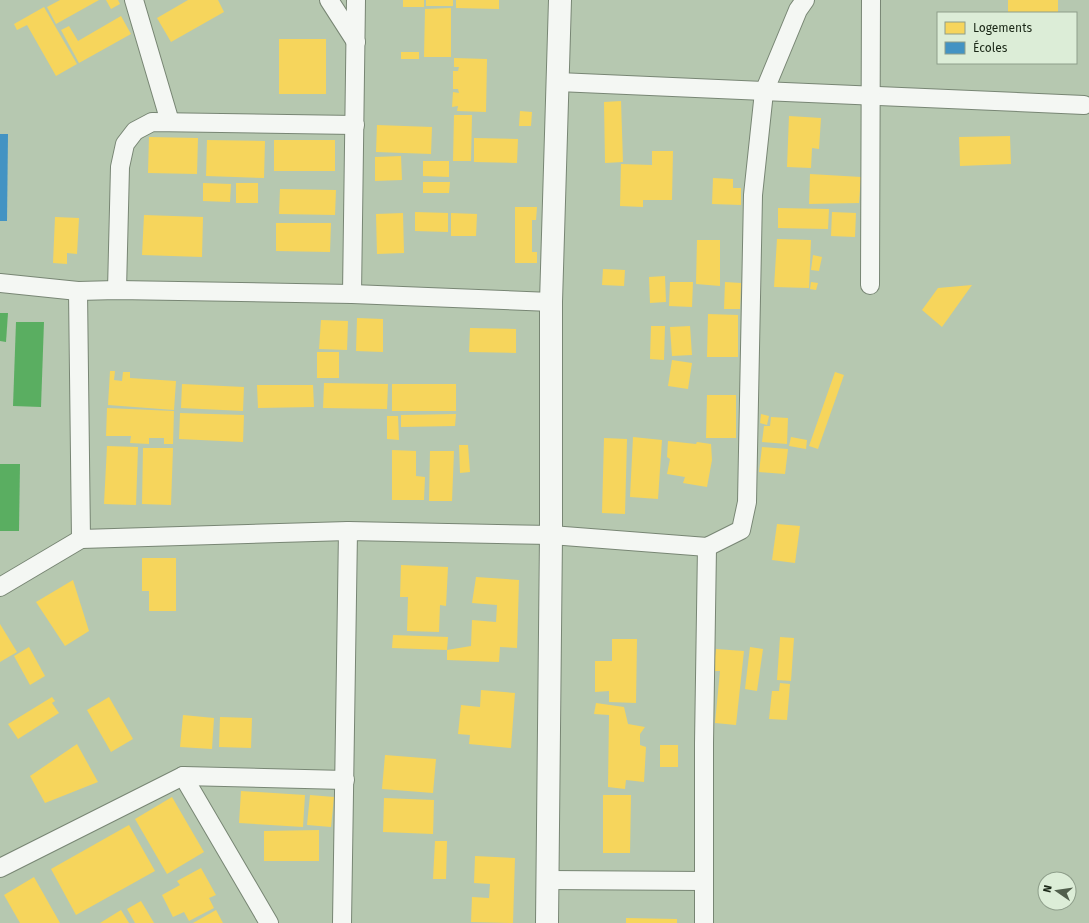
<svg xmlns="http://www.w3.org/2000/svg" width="1089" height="923" viewBox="0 0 1089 923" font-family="'Fira Sans',sans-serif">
<rect width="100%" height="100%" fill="#b6c8b0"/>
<!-- homes -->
<g fill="#f6d55c">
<path d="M60,0H99L56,24L47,7Z"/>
<path d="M106,0H118L120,4L111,9Z"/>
<path d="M188,0H218L224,12L171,42L157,18Z"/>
<rect x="403" y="0" width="21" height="7"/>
<rect x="426" y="0" width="27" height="6"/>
<path d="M456,0H499V9L456,8Z"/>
<rect x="1008" y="0" width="50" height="13"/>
<path d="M44,7L77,64L56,76L27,25L17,30L14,24Z"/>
<path d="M451,8V57H424L425,9Z"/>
<path d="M121,16L131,34L79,63L61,30L69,26L78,41Z"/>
<rect x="279" y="39" width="47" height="55"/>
<rect x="401" y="52" width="18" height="7"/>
<path d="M454,58L487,59L486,112L457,111L458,106L452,107L453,92L459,93L458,89H453V71H458L459,67H454Z"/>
<path d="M621,101L623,162L605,163L604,102Z"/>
<path d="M520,111L532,112L531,126H519Z"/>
<path d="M454,115H472L471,161H453Z"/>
<path d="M789,116L821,118L819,149L812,148L811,168L787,167Z"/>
<path d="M377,125L432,127L431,154L376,152Z"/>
<path d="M1010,136L1011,164L960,166L959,137Z"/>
<path d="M149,137L198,138L197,174L148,173Z"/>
<path d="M474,138L518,139L517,163L474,162Z"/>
<path d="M207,140L265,141L264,178L206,176Z"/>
<rect x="274" y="140" width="61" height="31"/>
<path d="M652,151H673L672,200H643V207L620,206L621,164L652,165Z"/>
<path d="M401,156L402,180L375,181V157Z"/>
<path d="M423,161H449V177L423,176Z"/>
<path d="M810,174L861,177L859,203L809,204Z"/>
<path d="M713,178L733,179V188H741V205L712,204Z"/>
<path d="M423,182H450L449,193H423Z"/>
<path d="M203,183L231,184L230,202L203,201Z"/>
<rect x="236" y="183" width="22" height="20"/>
<path d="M280,189L336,190L335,215L279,214Z"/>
<path d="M515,207H537L536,220H532V252H537V263H515Z"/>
<path d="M778,208L829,209L828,229L778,228Z"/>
<path d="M415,212L448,213V232L415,231Z"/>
<path d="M832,212L856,213L855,237L831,236Z"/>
<path d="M403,213L404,253L377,254L376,214Z"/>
<path d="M451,213L477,214L476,236H451Z"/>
<path d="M144,215L203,217L202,257L142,255Z"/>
<path d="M55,217L79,218L77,254L67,253V264L53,263Z"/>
<path d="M276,223H331L330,252L276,251Z"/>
<path d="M777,239L811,240L809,288L774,287Z"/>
<path d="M697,240H720V286L696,284Z"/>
<path d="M813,255L822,257L819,271L811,270Z"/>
<path d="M603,269L625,270L624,286L602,285Z"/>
<path d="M665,276L666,302L650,303L649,277Z"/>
<path d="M670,282H693L692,307L669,306Z"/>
<path d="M725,282L741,283L740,309H724Z"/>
<path d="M811,282L818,283L816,290L810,289Z"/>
<path d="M972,285L942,327L922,310L938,288Z"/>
<path d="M708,314L738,315V357H707Z"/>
<path d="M357,318L383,319V352L356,351Z"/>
<path d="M321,320L348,321L347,350L319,349Z"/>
<path d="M651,326H665L664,360L650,359Z"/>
<path d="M690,326L692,355L672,356L670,327Z"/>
<path d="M470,328L516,329V353L469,352Z"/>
<rect x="317" y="352" width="22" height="26"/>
<path d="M672,360L692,363L688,389L668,386Z"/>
<path d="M110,371H115L114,380L122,381L123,372H130V378L176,381L174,410L108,405Z"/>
<path d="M835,372L844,375L818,449L809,446Z"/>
<path d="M324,383L388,384L387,409L323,408Z"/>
<path d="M182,384L244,387L243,411L181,408Z"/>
<rect x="392" y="384" width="64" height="27"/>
<path d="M257,385H313L314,407L258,408Z"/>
<path d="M707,395H736V438H706Z"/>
<path d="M107,408L174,411L173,444H164V438H149V444L130,443L131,436H106Z"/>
<path d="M180,413L244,415L243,442L179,439Z"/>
<path d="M456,414L455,426L401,427V415Z"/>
<path d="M761,414L769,416L767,425L760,423Z"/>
<path d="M387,416H398L399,440L387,439Z"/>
<path d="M771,417L788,418L787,444L762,442L764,426H770Z"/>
<path d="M633,437L662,440L658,499L630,497Z"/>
<path d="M791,437L807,440L806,449L789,446Z"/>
<path d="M604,438L627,439L625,514L602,513Z"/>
<path d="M668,441L696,444L697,442L711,444L712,460L707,487L683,483L685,477L667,474L670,459L667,457Z"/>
<path d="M459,445H468L470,472L460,473Z"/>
<path d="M107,446L138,447L136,505L104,504Z"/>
<path d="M762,447L788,449L785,474L759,472Z"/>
<path d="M143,448H173L171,505L142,504Z"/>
<path d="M392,450L416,451V476L425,477L424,500H392Z"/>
<path d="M430,451H454L452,501H429Z"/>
<path d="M777,524L800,526L795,563L772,560Z"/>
<path d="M142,558H176V611H149V591H142Z"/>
<path d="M401,565L448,567L446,606L440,605L439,632L407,631L408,597H400Z"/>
<path d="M476,577L519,580L517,648L500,647L499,662L447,660V650L471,646L472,620L496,622L497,605L472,603Z"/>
<path d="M73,580L89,631L65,646L36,602Z"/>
<path d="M0,624L17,652L0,662Z"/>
<path d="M393,635L448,637L447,650L392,648Z"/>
<path d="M780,637L794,638L791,681L777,680Z"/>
<path d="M612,639H637L636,703L609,702V691L595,692V661H612Z"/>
<path d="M29,647L45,676L30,685L14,656Z"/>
<path d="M750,647L763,649L757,691L745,689Z"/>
<path d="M716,649L744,651L736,725L715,723L720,671H713Z"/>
<path d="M780,683L790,684L787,720L769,719L772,691H779Z"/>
<path d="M481,690L515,693L511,748L469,744L470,735L458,734L461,705L480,707Z"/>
<path d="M52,697L55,701L52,703L59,713L18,739L8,724Z"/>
<path d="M109,697L133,739L111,752L87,710Z"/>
<path d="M596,703L624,707L628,724L645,727L640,734V745L646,747L644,782L626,780L625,789L608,787L609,715L594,714Z"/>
<path d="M183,715L214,718L212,749L180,747Z"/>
<path d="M220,717L252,718L251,748L219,747Z"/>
<path d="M77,744L98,782L45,803L30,776Z"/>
<rect x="660" y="745" width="18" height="22"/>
<path d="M385,755L436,759L433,793L382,789Z"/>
<path d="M241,791L305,795L303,827L239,823Z"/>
<path d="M310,795L334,797L331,827L307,825Z"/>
<path d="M603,795H631L630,853H603Z"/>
<path d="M172,797L204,852L167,874L135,819Z"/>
<path d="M384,798L434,800L433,834L383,832Z"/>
<path d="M129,825L155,871L76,915L51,869Z"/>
<path d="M319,830V861H264V831Z"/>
<path d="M435,841H447L446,879H433Z"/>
<path d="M475,856L515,858L513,923L471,922L472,897L489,898L490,884L474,883Z"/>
<path d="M201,868L216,895L209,898L214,908L189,921L184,912L173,917L162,895L180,885L177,881Z"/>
<path d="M34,877L60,923H20L4,895Z"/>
<path d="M141,901L154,923H135L127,909Z"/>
<path d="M121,910L129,923H100Z"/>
<path d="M216,910L223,923H193Z"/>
<path d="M626,918L677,919V923H626Z"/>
</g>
<!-- schools -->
<path fill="#4393c3" d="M0,134H8L7,221H0Z"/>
<!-- public -->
<g fill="#5aae61">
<path d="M0,313H8L6,342L0,341Z"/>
<path d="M16,322H44L41,407L13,406Z"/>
<path d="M0,464H20L19,531H0Z"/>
</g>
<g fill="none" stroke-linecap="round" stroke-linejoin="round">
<!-- street casing -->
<g stroke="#788674" stroke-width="20">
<g id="street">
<path d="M134,0L170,122"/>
<path d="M329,0L356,42"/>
<path d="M558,82L1084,105"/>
<path d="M0,283L78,291L117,290L352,294L551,302"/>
<path d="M870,285L871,0"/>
<path d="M117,290L120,167L125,144L135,131L152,122L355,125"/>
<path d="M352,294L356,0"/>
<path d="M81,539L348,531L551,535L707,547L741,530L747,502L753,195L764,92L798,10L805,0"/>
<path d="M0,587L81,539L78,291"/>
<path d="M183,776L269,923"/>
<path d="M0,868L183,776L345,780"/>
<path d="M548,880L704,881"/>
<path d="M342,923L348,531"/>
<path d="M704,923V743L707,547"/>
</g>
</g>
<!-- secondary casing -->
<g stroke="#788674" stroke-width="24">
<path id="secondary" d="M547,923L551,535V302L560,0"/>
</g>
<!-- street -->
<use href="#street" stroke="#f4f7f3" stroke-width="18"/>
<!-- secondary -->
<use href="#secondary" stroke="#f4f7f3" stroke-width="22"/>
</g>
<!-- legend -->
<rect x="937" y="12" width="140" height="52" fill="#dcedd7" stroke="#8e9e8a"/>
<rect x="945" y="22" width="20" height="12" fill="#f6d55c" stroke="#8e9e8a"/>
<text x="973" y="32" font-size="12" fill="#1a2716">Logements</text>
<rect x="945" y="42" width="20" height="12" fill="#4393c3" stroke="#8e9e8a"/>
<text x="973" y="52" font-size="12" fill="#1a2716">Écoles</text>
<!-- north arrow -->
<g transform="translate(1057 891) rotate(283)"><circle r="19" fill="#dcedd7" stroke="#8e9e8a"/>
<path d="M0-3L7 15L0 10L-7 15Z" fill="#515f4c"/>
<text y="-6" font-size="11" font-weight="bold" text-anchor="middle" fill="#1a2716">N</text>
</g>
</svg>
